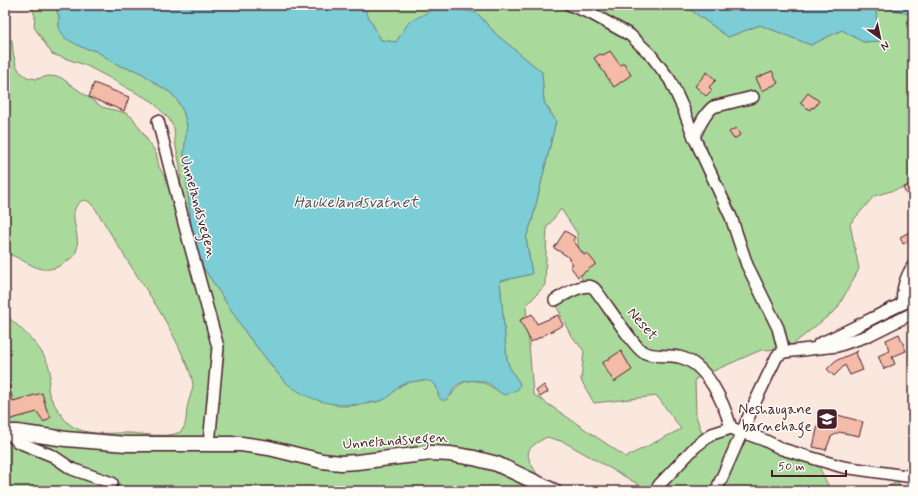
<svg xmlns="http://www.w3.org/2000/svg" width="918" height="496" viewBox="0 0 918 496" font-family="Mynerve,sans-serif">
<rect width="100%" height="100%" fill="#fae8df"/>
<filter id="ink" filterUnits="userSpaceOnUse"><feTurbulence type="fractalNoise" baseFrequency=".025" numOctaves="2"/><feDisplacementMap in="SourceGraphic" scale="8" xChannelSelector="R" yChannelSelector="G"/><feConvolveMatrix kernelMatrix="1 2 1 2 8 2 1 2 1" color-interpolation-filters="sRGB"/></filter>
<g filter="url(#ink)">
<!-- green -->
<g fill="#a9da9b" stroke="#7a7c63" fill-rule="evenodd">
<path d="M31,5H54L59,16V26L81,47L96,51L120,66L135,70L143,74L158,85L171,93L177,100L183,111L187,125L184,154L191,224L198,257L203,267L248,336L284,381L338,406C352,406 368,405 382,400C391,397 395,388 404,384C408,382 424,379 429,380C435,381 438,390 438,395L451,396C463,371 485,381 502,394L520,384L510,368L507,360L500,281L532,274L526,238L532,221L556,121L544,102L542,72L497,35L477,13L409,22L396,42L381,40L362,5H684L728,37L760,25L811,45L842,30L863,42L880,41L875,5L913,15V182L905,187L874,196L850,224L859,269L837,309L787,349L761,350L695,379L696,416L705,442L745,431L819,467L831,491H650L564,442L547,437C524,449 524,453 537,474L535,478L550,491H5V314C21,329 45,348 50,371C51,376 48,383 48,389C48,396 62,417 67,422C86,440 117,430 140,434C150,435 178,438 183,429C187,422 186,415 187,408C188,402 193,389 193,385C192,375 187,365 183,356C171,328 155,303 138,277C123,254 109,231 95,208L88,201L83,200C63,211 83,235 76,252C75,256 69,260 65,262C58,268 51,270 42,269C29,266 18,256 5,253V39L12,40L13,52L16,65L20,72L27,77L36,79L49,76L60,77L102,107L126,113L133,118L156,153L159,167L169,184H177L181,180L180,166L175,142L174,128L169,119L152,101L129,89L108,77L85,65L52,54L34,27L35,16ZM561,209L577,233L582,283L557,307L570,334L584,351L581,380L594,403L657,396L681,429L626,457L533,394L526,306L545,285L547,227Z"/>
<path d="M898,482L901,491H879Z"/>
</g>
<!-- water -->
<g fill="#7ccdd6" stroke="#688792">
<path d="M54,5H362L381,40L396,42L409,22L442,5L477,13L497,35L542,72L544,102L556,121L532,221L526,238L532,274L500,281L507,360L510,368L520,384L518,389L506,395C500,394 496,389 491,385C481,379 464,378 455,387C452,391 451,396 446,400H441L438,395C438,380 428,380 417,381C413,382 408,382 404,384C395,387 392,397 383,400C378,402 372,402 367,403C338,409 307,401 284,381L248,336L203,267L195,248L191,224L184,154L187,125L183,111L177,100L171,93L158,85L143,74L135,70L120,66L96,51L81,47L65,38L60,30L59,26V16Z"/>
<path d="M684,5H875L880,41L863,42L842,30L811,45L760,25L728,37Z"/>
<path d="M879,5H913V16L912,15Z"/>
</g>
<!-- building -->
<g fill="#f3bba8" stroke="#4a1f2b">
<path d="M610,51L620,65L624,63L631,75L614,87L594,58L600,54L603,55Z"/>
<path d="M772,71L778,83L762,91L756,78Z"/>
<path d="M707,72L716,80L709,87L712,90L706,96L695,86Z"/>
<path d="M94,83L129,97L124,111L89,97Z"/>
<path d="M808,93L819,101L814,108L812,107L810,110L800,103Z"/>
<path d="M736,128L740,135L734,139L729,132Z"/>
<path d="M913,182V207L903,188Z"/>
<path d="M913,230V239L903,244L900,237Z"/>
<path d="M565,231L575,237L573,240L584,255L587,253L596,264L578,277L570,266L573,264L567,256L554,248Z"/>
<path d="M532,314L537,324L558,315L563,325L531,342L520,320Z"/>
<path d="M899,334L906,351L892,357L895,364L884,369L878,356L889,351L886,340Z"/>
<path d="M621,351L632,370L614,382L602,363Z"/>
<path d="M858,351L856,353L863,370L850,375L845,365L834,376L827,369L835,361Z"/>
<path d="M5,381H8L13,401L42,393L47,411L51,417L44,422L37,412L8,420L5,408Z"/>
<path d="M544,385L548,392L540,397L536,391Z"/>
<path d="M827,412L863,422L859,436L839,432L831,437L826,450L813,447L820,416Z"/>
</g>
<g fill="none" stroke-linecap="round" stroke-linejoin="round">
<!-- minor casing -->
<g stroke="#4a1f2b" stroke-width="14">
<g id="minor">
<path d="M570,5L592,14L630,35L650,54L670,80L683,108L694,137L731,217L747,265L778,328L784,352"/>
<path d="M158,121L185,227L218,347L209,444"/>
<path d="M694,137C699,127 704,114 713,107L753,97"/>
<path d="M555,300C564,295 582,283 592,287C594,288 596,290 597,292C605,302 635,348 643,352C655,358 667,354 679,357C707,363 724,403 731,428"/>
<path d="M903,303C901,291 906,276 913,266"/>
<path d="M819,344C851,330 881,313 913,299"/>
<path d="M8,432L18,442L53,456L72,469L112,483"/>
<path d="M655,491L660,484L696,446L712,434L731,428L764,440L782,449L843,467L913,477"/>
<path d="M716,491L756,400L777,356L784,352L837,346L867,336L913,313"/>
</g>
</g>
<!-- major casing -->
<g stroke="#4a1f2b" stroke-width="17">
<path id="major" d="M5,432H17L66,439L126,444H241L269,448L322,461L341,463L357,462L431,453L450,454L474,458L497,464L554,491"/>
</g>
<!-- minor -->
<use href="#minor" stroke="#fdfcf7" stroke-width="11"/>
<!-- major -->
<use href="#major" stroke="#fdfcf7" stroke-width="14"/>
</g>
</g>
<!-- icons -->
<defs>
<g id="school-square" transform="scale(1.15)"><rect x="-9" y="-9" width="18" height="18" rx="4" fill="#4a1f2b" stroke="#fdfcf7"/><path d="M0-5L7-2L0 1L-7-2ZM-4 1L0 2.5L4 1V4Q0 6-4 4Z" fill="#fff"/></g>
</defs>
<g fill-rule="evenodd">
<use href="#school-square" x="827" y="419"/>
</g>
<g text-anchor="middle" dominant-baseline="central" stroke-width="3" stroke-linejoin="round" paint-order="stroke">
<!-- street labels -->
<g font-size="15" fill="#4a1f2b" stroke="#fdfcf7">
<text transform="translate(198 207) rotate(75)">Unnelandsvegen</text>
<text transform="translate(642 324) rotate(49)">Neset</text>
<text transform="translate(395 441) rotate(-4)">Unnelandsvegen</text>
</g>
<!-- poi labels -->
<g font-size="15" fill="#4a1f2b" stroke="#fdfcf7" text-anchor="end">
<text x="812" y="410">Neshaugane<tspan x="812" dy="17">barnehage</tspan></text>
</g>
<!-- water labels -->
<g font-size="16" font-style="italic" fill="#59535e" stroke="#fdfcf7">
<text x="356" y="202">Haukelandsvatnet</text>
</g>
</g>
<!-- margin -->
<rect width="918" height="496" fill="none" stroke="#fdfcf7" stroke-width="20"/>
<rect x="10" y="10" width="898" height="476" fill="none" stroke="#4a1f2b" stroke-width="1.5" filter="url(#ink)"/>
<!-- north arrow -->
<g transform="translate(880 38) rotate(147)" stroke="#fdfcf7" stroke-width="3" paint-order="stroke">
<path d="M0-3L7 15L0 10L-7 15Z" fill="#4a1f2b"/>
<text y="-6" font-size="11" font-weight="bold" text-anchor="middle" fill="#4a1f2b">N</text>
</g>
<!-- scale -->
<path d="M772 470v6h74v-6" fill="none" stroke="#4a1f2b" stroke-width="2"/>
<text x="778" y="470" font-size="12" fill="#4a1f2b" stroke="#fdfcf7" stroke-width="3" paint-order="stroke">50 m</text>
</svg>
